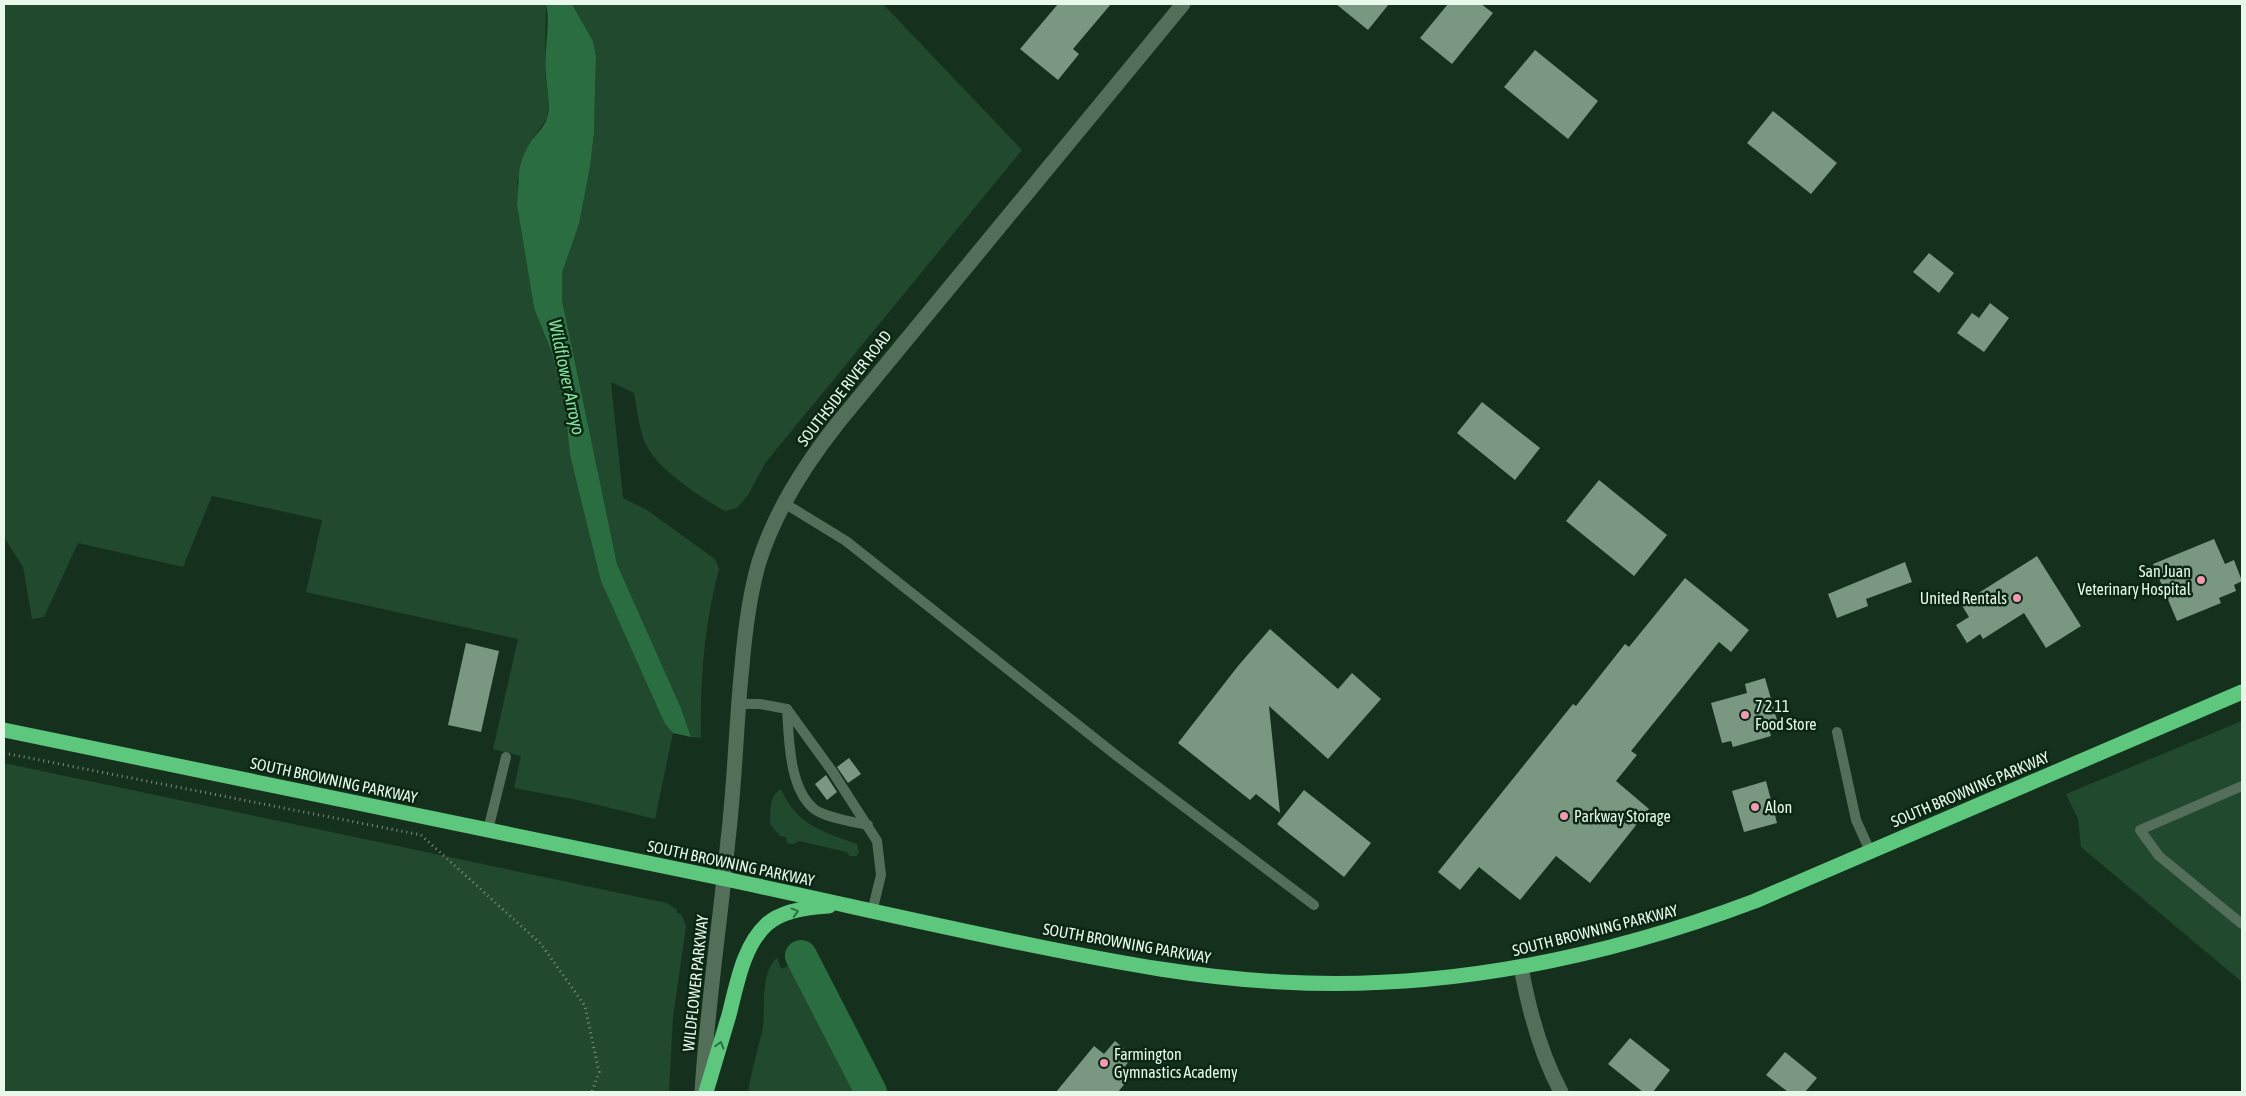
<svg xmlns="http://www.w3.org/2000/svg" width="2246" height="1096" viewBox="0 0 2246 1096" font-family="'Asap Condensed',sans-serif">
<rect width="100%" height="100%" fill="#15301d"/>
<!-- green -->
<g fill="#21492d">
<path d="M4,4H546L545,74L549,98L547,118L530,143L517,182L519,192L517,206L534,308L552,353L565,408L570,455L586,511L655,698L665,724L673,733L655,819L582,801L514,788L521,756L493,749L518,639L306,592L322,520L212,496L183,567L78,543L44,617L32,619L23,567L4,537Z"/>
<path d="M572,4H883L1022,150L766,462L748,495L737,508L725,511C700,497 657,469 645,443C639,428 637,408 634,393L611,382L623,498L647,510L715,559L719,569C704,626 700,680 701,738L691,737L681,708L617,564L562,300V273L579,224L590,167L594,133L596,56L593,41Z"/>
<path d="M2242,721V982L2081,847L2078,819L2066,794Z"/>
<path d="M4,763L667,903L677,910V913L681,914L686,926L673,1017L669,1092H4Z"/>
<path d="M781,789C797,825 823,832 857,844L859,853L856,856H850L846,852L799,841L794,844L787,843L786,837L780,836L770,824C771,811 768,797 781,789Z"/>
<path d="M777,957L781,969L788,966L790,961L815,1003L860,1092H748C751,1072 757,1052 762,1032C767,1008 758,977 777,957Z"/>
</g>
<!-- water -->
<path fill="#296d40" d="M546,4H572L593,41L596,56L594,133L590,167L579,224L562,273V300L617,564L681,708L691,737L673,733L665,724L601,581L570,455L565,408L552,353L534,308L517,205C520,180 515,168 530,143C535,135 544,128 547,118C551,105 547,90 546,76C543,53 551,25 546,4Z"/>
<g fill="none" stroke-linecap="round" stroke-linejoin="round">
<!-- river -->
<path stroke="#296d40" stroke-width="32" d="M801,956L871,1092"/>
</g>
<!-- building -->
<g fill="#7a9881">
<path d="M1058,4H1111L1073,49L1079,54L1058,80L1020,49Z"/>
<path d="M1336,4H1389L1368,30Z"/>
<path d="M1448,4H1481L1493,13L1452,64L1420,38Z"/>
<path d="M1535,50L1598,101L1568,139L1504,87Z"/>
<path d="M1773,111L1837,163L1811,194L1747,143Z"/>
<path d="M1929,253L1954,273L1939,293L1913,272Z"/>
<path d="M1990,303L2009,318L1984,352L1957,333L1972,313L1979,318Z"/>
<path d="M1482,402L1540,448L1515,480L1457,433Z"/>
<path d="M1599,480L1667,535L1634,576L1566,521Z"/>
<path d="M2214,539L2225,564L2234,560L2242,581L2234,585L2236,591L2219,598L2221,603L2177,621L2153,564Z"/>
<path d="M2037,556L2081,626L2046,648L2024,613L1983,639L1980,634L1967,643L1956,625L1969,617L1961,604Z"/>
<path d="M1905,562L1912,582L1866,599L1868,606L1837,618L1828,594Z"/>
<path d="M1685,578L1749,630L1731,652L1719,642L1631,751L1637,755L1616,781L1649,809L1590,883L1556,856L1520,900L1479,867L1460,890L1438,872L1573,704L1576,706L1625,644L1629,647Z"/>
<path d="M1270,629L1338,689L1352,673L1381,699L1328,759L1269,706L1280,813L1256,794L1250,800L1178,743L1238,666Z"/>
<path d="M466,643L499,651L481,732L448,725Z"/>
<path d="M1765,678L1779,727L1769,729L1771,736L1733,747L1731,741L1722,743L1711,703L1747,693L1745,684Z"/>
<path d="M849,758L861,774L848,783L837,767Z"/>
<path d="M826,775L837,792L827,800L815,784Z"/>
<path d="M1766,781L1777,823L1744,832L1732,791Z"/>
<path d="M1304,790L1371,843L1344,877L1277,824Z"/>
<path d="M1630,1038L1670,1070L1653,1092H1643L1608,1064Z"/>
<path d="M1115,1041L1133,1056L1123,1069L1131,1076L1118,1092H1056L1094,1046L1104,1054Z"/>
<path d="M1785,1052L1817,1078L1805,1092H1788L1766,1075Z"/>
</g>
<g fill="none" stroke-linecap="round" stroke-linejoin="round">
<!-- path -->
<path stroke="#7a9080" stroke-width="3" stroke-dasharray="1 4" stroke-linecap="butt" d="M4,753L421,835L541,944L585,1006L599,1072L592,1092"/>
<!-- lane -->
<g stroke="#536f59" stroke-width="10">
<path d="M784,503L846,541L1117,756L1314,905"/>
<path d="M738,704H760L787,709L832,771L877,841L881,875L872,912"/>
<path d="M787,709C789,739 789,787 813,808C822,817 854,822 868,825"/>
<path d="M1837,732L1856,820L1870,851"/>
<path d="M2242,786L2140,830L2159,856L2242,924"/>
<path d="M488,830L506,757"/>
</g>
<!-- secondary -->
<g stroke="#536f59" stroke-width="15">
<path d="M1521,967C1529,1011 1540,1053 1561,1092"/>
<path d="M702,1092C707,1008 720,924 728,840C735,782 736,724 742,666C745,631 749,596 759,562C775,511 804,466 837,424L1183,4"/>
</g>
<!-- highway -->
<g stroke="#5dc77e" stroke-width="15">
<path d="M4,730C241,779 479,828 716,877C825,900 932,925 1041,947C1120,963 1200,978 1281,982C1443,991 1604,958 1755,901L2242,692"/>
<path d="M706,1092C714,1066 721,1041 729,1015C737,984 743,946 767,924C783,910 809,907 829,906"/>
</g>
</g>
<!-- one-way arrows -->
<defs><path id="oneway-chevron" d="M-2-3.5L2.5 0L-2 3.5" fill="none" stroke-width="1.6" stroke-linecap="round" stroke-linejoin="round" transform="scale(1.25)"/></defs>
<g stroke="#306e43">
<use href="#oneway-chevron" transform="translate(795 912) rotate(-15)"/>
<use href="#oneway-chevron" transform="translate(720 1045) rotate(-74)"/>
</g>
<!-- markers -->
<g fill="#f19ab2" stroke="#0b2613" stroke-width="2">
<circle cx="2201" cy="580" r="5"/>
<circle cx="2017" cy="598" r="5"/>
<circle cx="1745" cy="715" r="5"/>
<circle cx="1755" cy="807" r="5"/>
<circle cx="1564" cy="816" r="5"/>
<circle cx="1104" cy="1063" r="5"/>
</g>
<g text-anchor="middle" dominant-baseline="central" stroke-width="5" stroke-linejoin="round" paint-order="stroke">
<!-- street labels -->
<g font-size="16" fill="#e8f8eb" stroke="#0b2613">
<text transform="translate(844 388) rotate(-52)">SOUTHSIDE RIVER ROAD</text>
<text transform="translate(334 780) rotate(12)">SOUTH BROWNING PARKWAY</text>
<text transform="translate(1970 789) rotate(-23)">SOUTH BROWNING PARKWAY</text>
<text transform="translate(731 863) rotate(12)">SOUTH BROWNING PARKWAY</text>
<text transform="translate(1595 930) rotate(-14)">SOUTH BROWNING PARKWAY</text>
<text transform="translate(1127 943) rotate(10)">SOUTH BROWNING PARKWAY</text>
<text transform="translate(695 983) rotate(-84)">WILDFLOWER PARKWAY</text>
</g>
<!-- poi labels -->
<g font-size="16" fill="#e8f8eb" stroke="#0b2613" text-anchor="start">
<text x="2191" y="571" text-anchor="end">San Juan<tspan x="2191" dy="18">Veterinary Hospital</tspan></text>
<text x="2007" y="598" text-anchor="end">United Rentals</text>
<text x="1755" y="706">7 2 11<tspan x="1755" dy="18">Food Store</tspan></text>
<text x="1765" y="807">Alon</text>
<text x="1574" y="816">Parkway Storage</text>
<text x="1114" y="1054">Farmington<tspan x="1114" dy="18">Gymnastics Academy</tspan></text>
</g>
<!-- water labels -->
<g font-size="18" font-style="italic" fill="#84e19e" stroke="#0b2613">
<text transform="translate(567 377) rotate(78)">Wildflower Arroyo</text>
</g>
</g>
<!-- border -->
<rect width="2246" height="1096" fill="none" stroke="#e8f8eb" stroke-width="10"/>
</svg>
